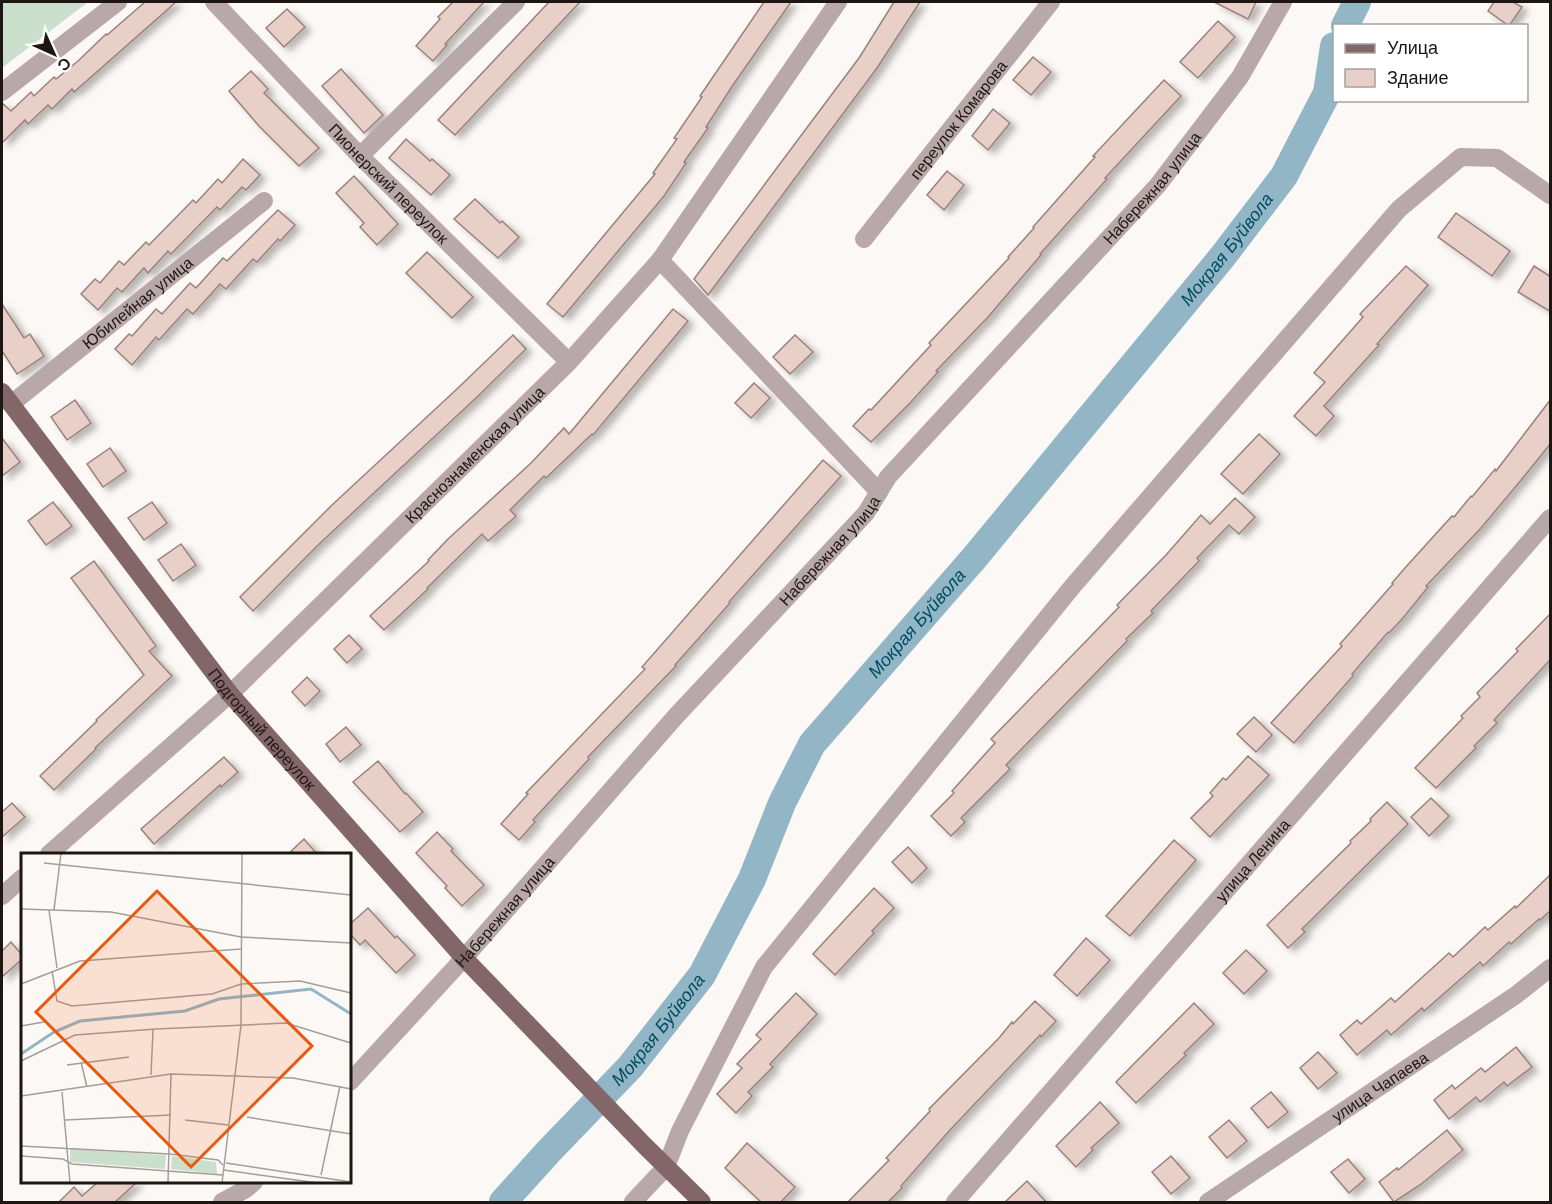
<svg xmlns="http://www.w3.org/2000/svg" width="1552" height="1204" viewBox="0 0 1552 1204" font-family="Arial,sans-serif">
<defs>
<filter id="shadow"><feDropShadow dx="6" dy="4" stdDeviation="3" flood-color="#0004"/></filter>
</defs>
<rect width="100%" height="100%" fill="#fcf8f5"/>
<!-- green -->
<path fill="#cae0cd" d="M2,2H88L2,68Z"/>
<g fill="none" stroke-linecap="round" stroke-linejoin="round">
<!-- river -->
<g stroke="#92b6c5" stroke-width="28">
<path d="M1345,26L1357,2"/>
<path id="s1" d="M503,1202L549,1151L630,1067L702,975L752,879L782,803L812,744L975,557L1223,256L1284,176L1327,93L1334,46"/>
</g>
</g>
<!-- building -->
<g fill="#e8cfc7" stroke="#99827b" stroke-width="1.5" filter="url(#shadow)">
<path d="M145,2H176L74,92L72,89L52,109L48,105L28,124L25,120L2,143V103L11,111L31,92L34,96L54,77L56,79L78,61L106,34L107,35Z"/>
<path d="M453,2H484L445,44L447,45L433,61L416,46L440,19L438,17Z"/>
<path d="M549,2H580L455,135L438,120Z"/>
<path d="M764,2H791L733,85L706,127L708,128L684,162L686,163L664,196L563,317L547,304L655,174L653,173L677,139L674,138L702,97L700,96Z"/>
<path d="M894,2H920L877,68L708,295L694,279L859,58Z"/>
<path d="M1214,2H1256L1248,19Z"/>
<path d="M1494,2H1513L1522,7L1509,26L1488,11Z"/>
<path d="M287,9L305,27L284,47L266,28Z"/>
<path d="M1218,21L1235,37L1198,78L1180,62Z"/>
<path d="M1033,57L1051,72L1031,95L1013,80Z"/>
<path d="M341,69L383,115L364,133L322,86Z"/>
<path d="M251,71L268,89L264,93L319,148L299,166L259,126L229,91Z"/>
<path d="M1164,80L1181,96L1105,178L1107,179L1040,254L1041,255L988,317L936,371L938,372L911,402L871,442L853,426L869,409L871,410L931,345L929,343L1009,258L1008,257L1034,228L1033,227L1095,157L1093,156Z"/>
<path d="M993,109L1010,123L988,150L972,136Z"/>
<path d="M406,139L430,161L432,159L450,175L431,195L389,158Z"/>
<path d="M243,159L260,175L246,190L242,187L220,210L217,207L171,254L168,251L148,273L144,268L122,292L117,288L98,310L81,294L95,279L100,283L119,261L124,265L146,242L149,245L193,200L196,203L218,179L222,183Z"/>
<path d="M947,171L964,185L944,210L927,195Z"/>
<path d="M354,176L398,224L377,245L360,227L364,223L336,193Z"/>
<path d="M475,199L500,223L502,221L519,237L498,258L454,219Z"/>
<path d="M278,210L295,225L280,241L278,239L257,262L253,259L226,289L220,284L193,314L187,309L159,340L156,337L132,365L115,349L129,334L132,336L156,309L162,314L190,283L196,288L223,258L227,261Z"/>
<path d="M1456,213L1510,251L1492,276L1438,237Z"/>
<path d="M427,252L473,297L452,318L406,273Z"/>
<path d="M1406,266L1428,285L1377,344L1379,345L1324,406L1334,416L1316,436L1294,416L1325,382L1314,373L1363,317L1360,314Z"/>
<path d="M1534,266L1551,277V312L1518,292Z"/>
<path d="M2,304L24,338L30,334L44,356L17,374L2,351Z"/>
<path d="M673,309L688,321L593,435L592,434L546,478L544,476L510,510L516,516L488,541L482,534L427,588L428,589L384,630L370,616L429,561L428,560L448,539L531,463L564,428L569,434Z"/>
<path d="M513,335L526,349L476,398L317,546L253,611L240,597L332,505L458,388Z"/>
<path d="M795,335L813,352L790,374L773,357Z"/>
<path d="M754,383L770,398L751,418L735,403Z"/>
<path d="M1551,399V443L1522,479L1481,528L1426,586L1428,587L1403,618L1389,633L1388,632L1352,674L1353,676L1294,743L1271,723L1342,646L1340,644L1393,584L1392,583L1405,568L1452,516L1454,517L1471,496L1472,497L1495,469L1496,471Z"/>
<path d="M75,400L91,423L67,440L51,417Z"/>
<path d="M1259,434L1280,454L1243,494L1221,474Z"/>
<path d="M2,438L20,462L2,476Z"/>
<path d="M110,448L126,471L103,487L87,464Z"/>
<path d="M823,460L841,476L729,602L730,603L675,665L676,666L588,757L589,759L533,820L535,822L519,840L501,824L528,794L526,793L645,669L642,667Z"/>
<path d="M1235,498L1255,517L1239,534L1229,525L1197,558L1199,561L1151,611L1153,613L1126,639L1127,641L1006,765L1010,769L961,818L965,822L951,836L931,816L954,793L952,791L995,743L991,739L1091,636L1119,607L1117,605L1166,555L1201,515L1210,524Z"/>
<path d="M53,502L72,526L46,545L28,521Z"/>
<path d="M152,502L167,523L144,540L128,518Z"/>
<path d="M181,544L196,565L173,581L158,560Z"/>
<path d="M94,561L156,646L149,651L172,676L95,748L96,749L54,790L40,776L97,721L96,720L144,675L71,578Z"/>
<path d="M1551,613V659L1494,720L1497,723L1474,746L1476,748L1436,788L1415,768L1463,718L1461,716L1480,697L1477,693L1518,651L1516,649Z"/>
<path d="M349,635L362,649L347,663L334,649Z"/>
<path d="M307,677L320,691L305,706L292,692Z"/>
<path d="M1254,717L1272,735L1256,752L1237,734Z"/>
<path d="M346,727L361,745L340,762L326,744Z"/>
<path d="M1248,756L1269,775L1210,837L1191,818L1213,796L1210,793L1223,778L1226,780Z"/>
<path d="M224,757L238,772L221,787L220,785L154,844L141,829Z"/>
<path d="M378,761L405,794L406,793L423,812L400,832L353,782Z"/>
<path d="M1431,798L1449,816L1429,836L1411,817Z"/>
<path d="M1387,802L1408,824L1302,929L1305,932L1288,948L1267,925L1351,843L1350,841L1371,821L1370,819Z"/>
<path d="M12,803L25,817L2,837V812Z"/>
<path d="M437,832L453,849L451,851L484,885L462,906L445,888L447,886L416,853Z"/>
<path d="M304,839L318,855H287Z"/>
<path d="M1174,840L1196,860L1130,936L1106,916Z"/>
<path d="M908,847L927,868L912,883L892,862Z"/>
<path d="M1551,874V910L1540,920L1539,919L1511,944L1509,942L1483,966L1480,962L1424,1011L1422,1008L1391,1035L1387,1030L1357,1055L1340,1035L1357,1020L1361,1024L1391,998L1395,1002L1449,953L1453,957L1485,927L1488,930L1515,906L1516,908Z"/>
<path d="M874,888L894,908L872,931L874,933L835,975L813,954Z"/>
<path d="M368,908L395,938L397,936L415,955L396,973L365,940L360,945L350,934V924Z"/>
<path d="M1086,938L1110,960L1077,996L1054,975Z"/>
<path d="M11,942L22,955V959L2,977V951Z"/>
<path d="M1246,950L1267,971L1244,994L1223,973Z"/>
<path d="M796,993L817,1014L770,1064L773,1067L748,1092L752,1096L736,1113L717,1094L742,1068L737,1064L761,1039L756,1035Z"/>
<path d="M1035,1001L1056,1021L1041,1037L1040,1035L950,1130L901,1186L902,1188L887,1203H847L889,1160L886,1158L930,1111L929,1109L999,1038L1012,1022L1013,1024Z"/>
<path d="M1194,1003L1214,1024L1184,1053L1186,1055L1136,1103L1116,1082Z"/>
<path d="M1516,1047L1532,1067L1507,1086L1504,1082L1480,1102L1476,1097L1449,1119L1434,1100L1452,1085L1455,1089L1481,1068L1485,1072Z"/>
<path d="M1318,1052L1337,1073L1318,1089L1300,1068Z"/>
<path d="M1271,1092L1288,1112L1268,1128L1251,1108Z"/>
<path d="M1100,1102L1119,1123L1091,1148L1093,1150L1076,1167L1056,1146Z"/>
<path d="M1229,1120L1247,1141L1227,1158L1209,1137Z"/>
<path d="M1447,1130L1463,1150L1420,1185L1394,1202L1379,1182L1397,1168L1398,1170Z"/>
<path d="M747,1143L795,1187L780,1203H762L725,1168Z"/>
<path d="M1171,1156L1190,1178L1171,1194L1152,1172Z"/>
<path d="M1348,1159L1365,1179L1349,1193L1331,1172Z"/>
<path d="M1027,1181L1047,1203H1004Z"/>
<path d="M98,1182H137L114,1203H58L74,1187L82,1196Z"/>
</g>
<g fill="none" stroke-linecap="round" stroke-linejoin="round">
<!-- minor -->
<g stroke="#b9a8a9" stroke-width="18">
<path id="s2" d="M214,2L360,156L569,362"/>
<path d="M2,92L118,2"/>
<path d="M360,156L516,2"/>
<path id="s3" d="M864,239L1051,2"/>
<path d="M660,260L879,492"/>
<path id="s4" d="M11,404L264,201"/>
<path id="s5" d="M49,854L230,694L569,362L660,260L838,2"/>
<path d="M2,896L22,878"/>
<path id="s6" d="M350,1082L464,958L676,716L866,513L888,477L1158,185L1240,77L1283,2"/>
<path d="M222,1202L246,1189L254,1182"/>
<path d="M633,1202L666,1167L680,1131L764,967L1072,587L1399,209L1461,157L1497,158L1550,195"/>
<path id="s7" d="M955,1202L1550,518"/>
<path id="s8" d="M1208,1202L1516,995L1550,968"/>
</g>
<!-- major -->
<path stroke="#836668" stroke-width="18" id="s9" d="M2,392L230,694L464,958L645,1146L702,1202"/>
</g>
<g text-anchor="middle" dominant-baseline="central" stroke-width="4.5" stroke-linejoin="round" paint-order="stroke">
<!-- street labels -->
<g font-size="16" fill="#1e1612" stroke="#fff">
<text stroke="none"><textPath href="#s3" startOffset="152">переулок Комарова</textPath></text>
<text stroke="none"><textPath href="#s2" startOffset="252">Пионерский переулок</textPath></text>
<text stroke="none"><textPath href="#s6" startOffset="1202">Набережная улица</textPath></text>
<text stroke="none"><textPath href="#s4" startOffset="162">Юбилейная улица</textPath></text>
<text stroke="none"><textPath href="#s5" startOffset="584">Краснознаменская улица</textPath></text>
<text stroke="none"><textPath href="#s6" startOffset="716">Набережная улица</textPath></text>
<text stroke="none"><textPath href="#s9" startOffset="426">Подгорный переулок</textPath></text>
<text stroke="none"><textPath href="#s7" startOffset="453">улица Ленина</textPath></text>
<text stroke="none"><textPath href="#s6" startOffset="230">Набережная улица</textPath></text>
<text stroke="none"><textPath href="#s8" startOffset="207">улица Чапаева</textPath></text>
</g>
<!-- water labels -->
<g font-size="18" font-style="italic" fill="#004c62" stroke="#fff">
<text stroke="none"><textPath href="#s1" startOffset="1204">Мокрая Буйвола</textPath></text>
<text stroke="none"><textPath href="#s1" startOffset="718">Мокрая Буйвола</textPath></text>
<text stroke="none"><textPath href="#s1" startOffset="232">Мокрая Буйвола</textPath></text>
</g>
</g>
<!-- overview -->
<g transform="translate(21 853)">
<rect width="330" height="330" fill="#fcf8f5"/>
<path d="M49,296L145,302L144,316L49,309ZM151,303L195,309L196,321L150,316Z" fill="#cae0cd"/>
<path fill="none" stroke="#92b6c5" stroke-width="3" d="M0,201L33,179L59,168L164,158L198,146L290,136L330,161"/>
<path fill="none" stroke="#a39e9a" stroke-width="1.5" d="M23,10L330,42M0,56L90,59L220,84L330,90M28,57L36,115M33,57L40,0M31,118L36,148L51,153L191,141L220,131L279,128L330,140M0,131L59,108L220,96M0,173L23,169M0,208L54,182L135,176L265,170L330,190M60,209L66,234M46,212L108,204M130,222L132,177M41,239L49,330M0,243L150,221L272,225L330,236M226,264L330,281M44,267L150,262M164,267L207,272M0,293L149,301L197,307L202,312M0,303L42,306L51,311L202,322M205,310L330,329M203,317L297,330M300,322L319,233M147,330L150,221M201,330L220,172L221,0"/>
<path fill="#e8590c" fill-opacity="0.15" stroke="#e8590c" stroke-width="3" d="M136,38L291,193L170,314L15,159Z"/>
<rect width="330" height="330" fill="none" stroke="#1e1612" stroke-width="3"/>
</g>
<!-- border -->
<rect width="1552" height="1204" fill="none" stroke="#1e1612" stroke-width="6"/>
<!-- legend -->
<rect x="1333" y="24" width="195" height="78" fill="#ffffff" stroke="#a5a2a0" stroke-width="1.5"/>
<rect x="1345" y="44" width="30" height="9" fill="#836668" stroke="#a5a2a0" stroke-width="1.5"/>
<text x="1387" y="54" font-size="18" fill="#1e1612">Улица</text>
<rect x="1345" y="69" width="30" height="18" fill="#e8cfc7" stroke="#a5a2a0" stroke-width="1.5"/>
<text x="1387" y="84" font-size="18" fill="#1e1612">Здание</text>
<!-- north arrow -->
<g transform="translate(54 54) rotate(135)" stroke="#ffffff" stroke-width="4.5" paint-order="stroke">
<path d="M0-4.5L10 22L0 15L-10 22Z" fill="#1e1612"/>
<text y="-9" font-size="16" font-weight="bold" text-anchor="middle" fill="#1e1612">С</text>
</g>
</svg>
